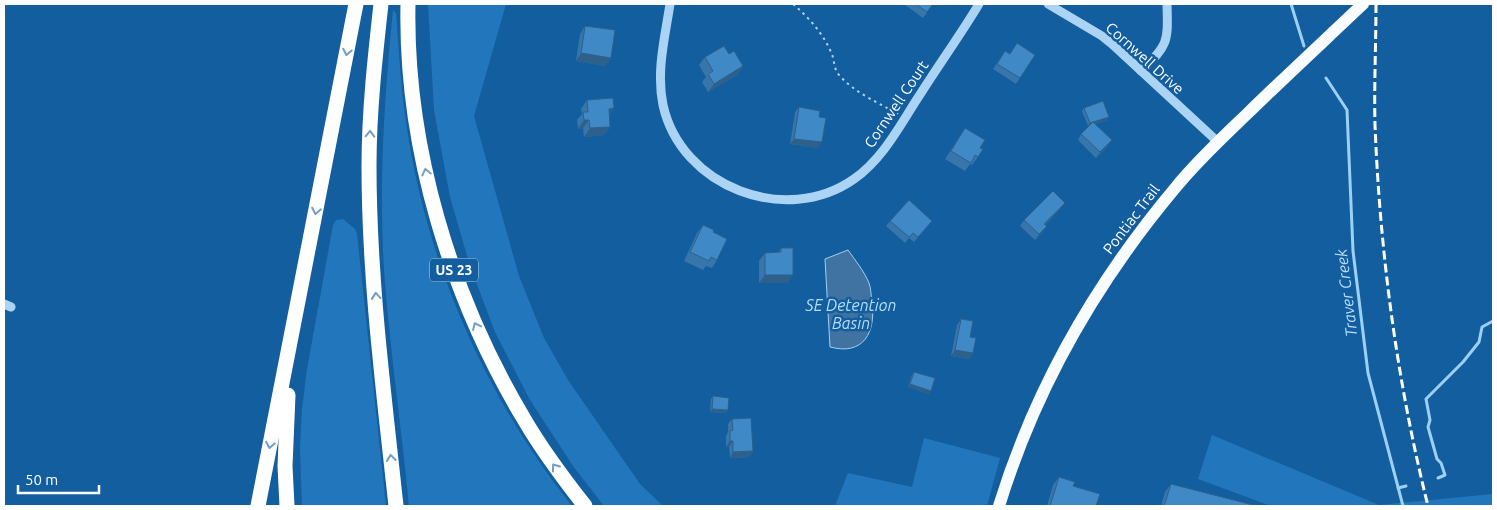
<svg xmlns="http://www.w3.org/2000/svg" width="1497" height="510" viewBox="0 0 1497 510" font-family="Ubuntu,sans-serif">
<rect width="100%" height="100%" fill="#135e9f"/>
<!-- green -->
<g fill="#2277bc">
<path d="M428,4H506L474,116L519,276L544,338L568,380L640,484L663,506H604L573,466L530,400L495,332L470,266L450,197L434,110Z"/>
<path d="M393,10L396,13C399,52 401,91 407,129C428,266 486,398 572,506H409C402,432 391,358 385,283C378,192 384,101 393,10Z"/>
<path d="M343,219L355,229L357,234L386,506H302L300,448L302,409L307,369L333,225L336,220Z"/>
<path d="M1212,435L1379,505L1493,494V506H1271L1198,479Z"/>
<path d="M924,438L1000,458L987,506H835L848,473L912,487Z"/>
</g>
<!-- water -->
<path fill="#4073a1" stroke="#9dd0f7" d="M848,250C855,260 864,271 869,283C871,288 871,296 872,302C876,332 864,356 830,347L825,259Z"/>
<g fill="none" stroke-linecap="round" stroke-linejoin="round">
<!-- stream -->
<g stroke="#9dd0f7" stroke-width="3">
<path d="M1291,4L1304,46"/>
<path d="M1326,78L1347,110L1353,251L1368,373L1403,506"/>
<path d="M1438,478L1445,475L1441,463L1437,459L1428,427L1430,420L1426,399L1463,362L1479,342L1482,327L1493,321"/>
<path d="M1398,488L1406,486"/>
</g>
<!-- path -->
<path stroke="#abd3f4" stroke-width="2" stroke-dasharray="2.5 4" stroke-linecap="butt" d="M793,4C809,18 822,32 831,52C835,60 833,69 840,76C855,93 879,103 898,114"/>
<!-- minor -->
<g stroke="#abd3f4" stroke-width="9">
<path d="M670,4C665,37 656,71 663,105C681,187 786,227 854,179C884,158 901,123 921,93C940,63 961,34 979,4"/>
<path d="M1048,4L1102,36L1112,44L1218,142"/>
<path d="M1141,71C1169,45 1168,41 1167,4"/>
<path d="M4,304L11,307"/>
</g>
<!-- major -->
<path stroke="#f8fcff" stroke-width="12" d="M999,506C1035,389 1097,281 1176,187C1198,160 1223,137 1248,113C1286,76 1325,40 1363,4"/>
<!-- highway -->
<g stroke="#fff" stroke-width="15">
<path d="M381,4C375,58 369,112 369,166C369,280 384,394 396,506"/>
<path d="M408,4C405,147 451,297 524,419C542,450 563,478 585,506"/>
<path d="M258,506L356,4"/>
<path d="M287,506L285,466L288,395"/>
</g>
<!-- rail -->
<path stroke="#fff" stroke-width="3" stroke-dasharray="9 4" stroke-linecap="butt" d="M1376,4C1376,44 1374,85 1375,125C1380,253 1397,382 1428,506"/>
</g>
<!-- wall -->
<g fill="#3776ab">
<path d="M904,4H933L923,18Z"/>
<path d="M585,26L611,58L605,66L576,61L580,34Z"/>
<path d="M1005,51L1009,54L1035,55L1016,84L993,69Z"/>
<path d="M729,54L743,66L737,75L708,92L702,82L706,77L699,65L705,57Z"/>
<path d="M587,100L614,108L609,115L610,127L604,135L584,137L583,128L578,129L577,120L582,114L581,109Z"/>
<path d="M799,107L819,117L818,148L790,144L795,112Z"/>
<path d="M1084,108L1107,120L1095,124L1108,146L1096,158L1078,140L1081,134L1090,125L1088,126L1082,111Z"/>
<path d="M965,128L980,148L978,157L972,165L970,164L965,171L945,159Z"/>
<path d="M1061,208L1045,225L1047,226L1043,232L1035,240L1020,226L1024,220Z"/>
<path d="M890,221L928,226L914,242L909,238L905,243L886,226Z"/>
<path d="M703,225L713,232L717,260L712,268L706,266L703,270L684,261L697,233Z"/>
<path d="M781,248L788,283H759V261L765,253H778Z"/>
<path d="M961,319L970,337L973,353L969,359L951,356L957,325Z"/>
<path d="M914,372L929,394L908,387L912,375Z"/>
<path d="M713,396L728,410L726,413L710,412L711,399Z"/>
<path d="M732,419L753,451L749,457L730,458L729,447H726V436L728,432V424Z"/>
<path d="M1059,477L1073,486L1096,506H1047L1053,485Z"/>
<path d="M1171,484L1257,506H1161L1165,492Z"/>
</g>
<!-- shaded-wall -->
<g fill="#2d608b">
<path d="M581,53L611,58L605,66L576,61Z"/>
<path d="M743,66L737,75L708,92L714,84Z"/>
<path d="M614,108L608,117L609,109Z"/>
<path d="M1109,117L1107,120L1088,126L1090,123Z"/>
<path d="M584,120H589L583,128L578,129Z"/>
<path d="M610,127L604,135L584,137L590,128Z"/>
<path d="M794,139L822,142L818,148L790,144Z"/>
<path d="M1112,140L1108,146L1096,158L1100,152Z"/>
<path d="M1065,203L1061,208L1040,229L1044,224Z"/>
<path d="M1047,226L1043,232L1035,240L1039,234Z"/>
<path d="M765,275H793L788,283H759Z"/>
<path d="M955,350L973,353L969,359L951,356Z"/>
<path d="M910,384L931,391L929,394L908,387Z"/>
<path d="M712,409L728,410L726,413L710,412Z"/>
<path d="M730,441H733L729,447H726Z"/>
<path d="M753,451L749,457L730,458L733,452Z"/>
</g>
<!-- building -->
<g fill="#4089c7" stroke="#2d608b">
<path d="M916,4H933L927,12Z"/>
<path d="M585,26L615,30L611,58L581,53Z"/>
<path d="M1017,43L1035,55L1020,78L997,64L1005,51L1010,54Z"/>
<path d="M724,46L729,54L734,51L743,66L714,84L708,74L713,71L705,57Z"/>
<path d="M613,98L614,108L609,109L610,127L590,128L589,120H584L583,112H588L587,100Z"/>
<path d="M1103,101L1109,117L1090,123L1084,108Z"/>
<path d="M799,107L820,111L819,117L826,118L822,142L794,139Z"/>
<path d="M1093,122L1112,140L1100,152L1081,134Z"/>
<path d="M965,128L985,140L980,148L983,149L978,157L975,155L971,163L951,151Z"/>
<path d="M1053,191L1065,203L1044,224L1047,226L1039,234L1024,220Z"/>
<path d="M909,200L932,221L918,237L913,233L909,237L890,221Z"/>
<path d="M703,225L714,230L713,232L727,239L717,260L711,257L709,261L690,252Z"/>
<path d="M781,248H793V275H765V253L781,252Z"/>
<path d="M961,319L973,321L970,337L976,338L973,353L955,350Z"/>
<path d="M914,372L935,378L931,391L910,384Z"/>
<path d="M713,396L729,398L728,410L712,409Z"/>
<path d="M751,418L753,451L733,452V441H730V431L733,430L732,419Z"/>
<path d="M1059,477L1075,482L1073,486L1100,494L1096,506H1050Z"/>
<path d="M1171,484L1257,506H1164Z"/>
</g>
<!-- one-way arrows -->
<defs><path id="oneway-chevron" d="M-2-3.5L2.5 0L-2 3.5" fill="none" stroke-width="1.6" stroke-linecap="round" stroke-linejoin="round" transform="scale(1.25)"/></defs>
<g stroke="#719ec5">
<use href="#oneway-chevron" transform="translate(347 52) rotate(101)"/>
<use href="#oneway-chevron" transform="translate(370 134) rotate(-88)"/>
<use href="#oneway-chevron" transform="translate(426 172) rotate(-103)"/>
<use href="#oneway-chevron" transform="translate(316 211) rotate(101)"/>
<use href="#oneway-chevron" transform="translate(376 296) rotate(-95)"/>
<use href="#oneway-chevron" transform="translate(476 326) rotate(-115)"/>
<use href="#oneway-chevron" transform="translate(270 445) rotate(101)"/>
<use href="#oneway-chevron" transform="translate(391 458) rotate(-96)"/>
<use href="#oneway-chevron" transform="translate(555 467) rotate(-126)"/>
</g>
<g text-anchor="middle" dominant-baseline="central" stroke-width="5" stroke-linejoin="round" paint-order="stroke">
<!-- shield labels -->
<rect fill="#135e9f" stroke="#b8cfe2" stroke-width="1" x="430" y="258.5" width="48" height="23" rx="4"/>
<g font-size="14" font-weight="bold" fill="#fff">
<text x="454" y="270">US 23</text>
</g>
<!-- street labels -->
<g font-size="15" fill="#fff" stroke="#135e9f">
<text transform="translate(1145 58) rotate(42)">Cornwell Drive</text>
<text transform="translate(896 104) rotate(-56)">Cornwell Court</text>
<text transform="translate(1131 219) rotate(-53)">Pontiac Trail</text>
</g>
<!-- water labels -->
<g font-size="16" font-style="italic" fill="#b8ddfa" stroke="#135e9f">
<text transform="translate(1346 293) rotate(-97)">Traver Creek</text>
<text x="851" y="305">SE Detention<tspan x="851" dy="18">Basin</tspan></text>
</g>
</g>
<!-- border -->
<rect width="1497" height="510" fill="none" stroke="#ffffff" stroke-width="10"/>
<!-- scale -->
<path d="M18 485v8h81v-8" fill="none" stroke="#ffffff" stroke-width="2.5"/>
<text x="25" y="485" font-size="15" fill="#ffffff" stroke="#135e9f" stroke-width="4" paint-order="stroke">50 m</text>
</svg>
